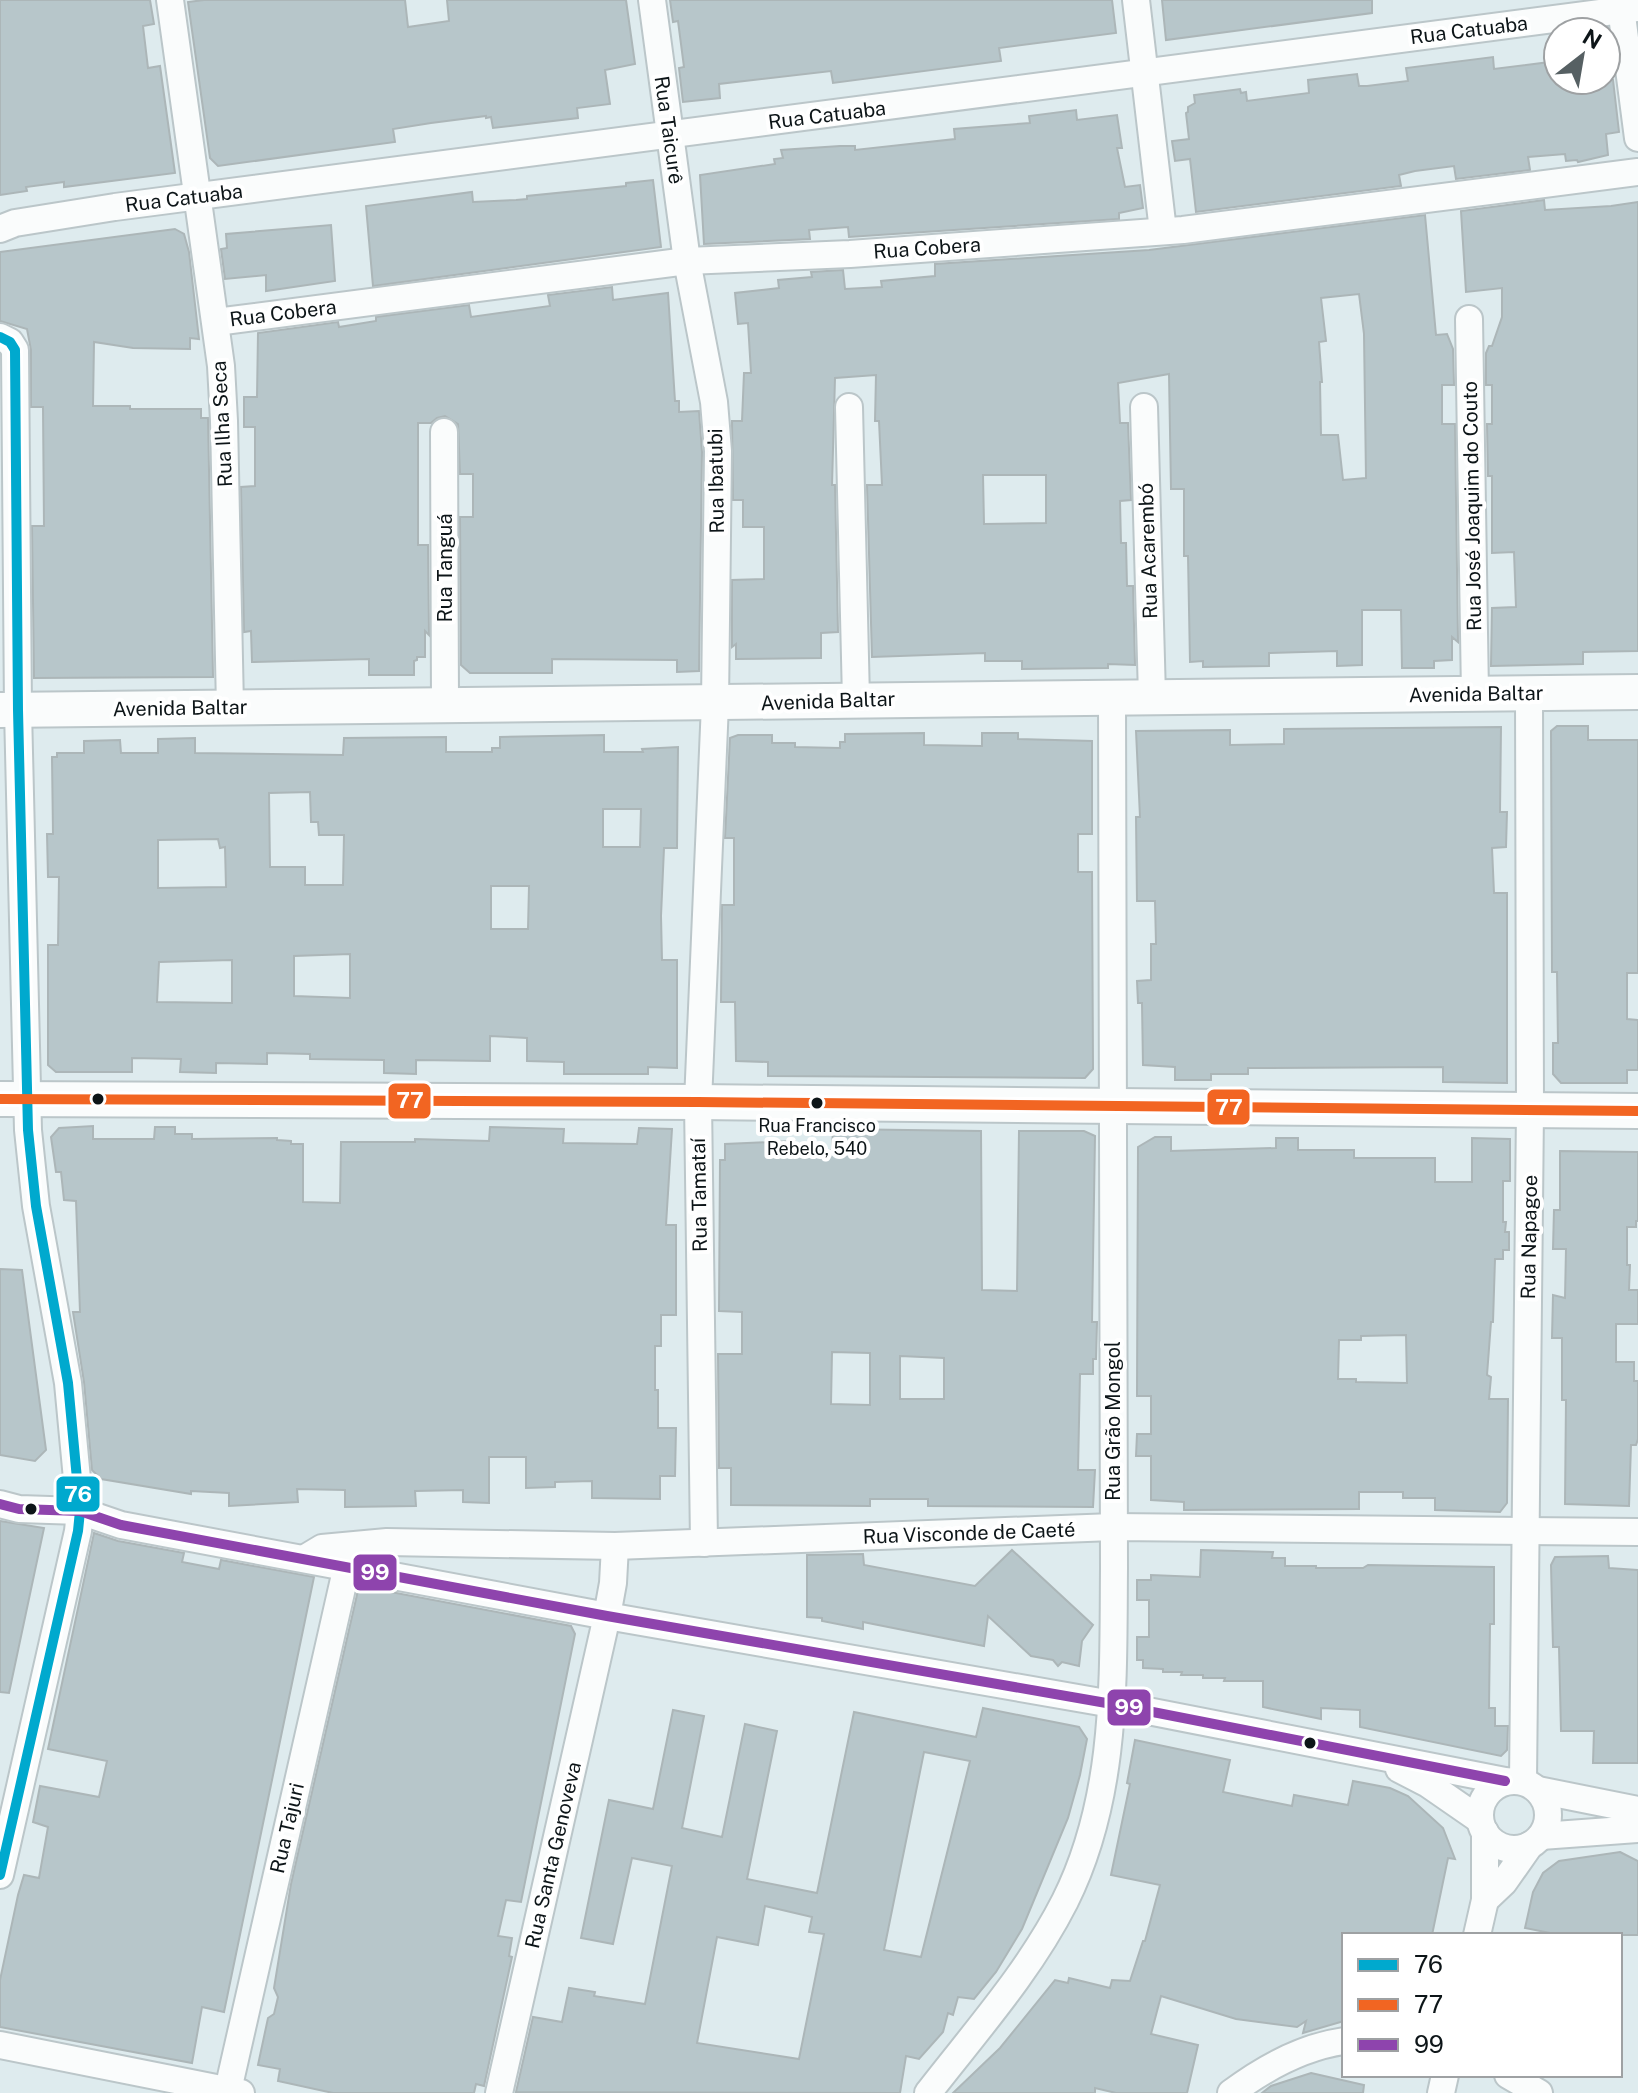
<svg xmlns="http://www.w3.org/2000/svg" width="1638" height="2093" viewBox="0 0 1638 2093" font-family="'Public Sans',sans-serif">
<rect width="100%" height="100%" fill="#deebee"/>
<!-- building -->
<g fill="#b7c6ca" stroke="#acb6b8" stroke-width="2" fill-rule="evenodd">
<path d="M0,0H150L154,24L143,26L148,68L160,66L175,173L64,187V182L26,187L27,191L0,195Z"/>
<path d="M204,0H405L408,27L449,21L447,0H626L635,64L605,70L610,104L577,108L578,118L493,128L491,117L486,118V116L431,123L393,129L395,142L218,166L210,158L188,2Z"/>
<path d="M670,0H1112L1116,33L999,48L1001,61L833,83L831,71L719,84L720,98L683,102L679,68L684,67L678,21L673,22Z"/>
<path d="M1162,0H1372V13L1166,40Z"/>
<path d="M1493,57L1494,69L1558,61V80H1613L1619,132L1606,134L1608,155L1578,162L1577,160L1566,161L1565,154L1528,157L1530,170L1456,179L1454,166L1415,171L1399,175L1401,186L1196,212L1190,159L1175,161L1172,141L1189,139L1186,113L1188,112V107L1195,103L1194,95L1240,89L1241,93L1246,92L1247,101L1309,93L1308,80L1357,74L1359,86H1367L1408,81L1406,68Z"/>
<path d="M1076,110L1077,120L1117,115L1122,148H1117L1125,187L1140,185L1143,208L1119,213V219L849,237L848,227L809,230L810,239L704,244L700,175L775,164L774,159L783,158L781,150L840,146H855V150L955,139L954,129L1030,123L1029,116Z"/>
<path d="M653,180L661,247L373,286L366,206L472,192L473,202L516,200L527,199V196L626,186V183Z"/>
<path d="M1544,200L1545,210L1611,206L1638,202V651L1583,652V664L1491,666L1492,608L1516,607L1514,552L1492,553V476H1488L1487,424H1492V385H1486V353L1489,346H1492L1502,317V288L1466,292L1461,211Z"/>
<path d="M1425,215L1436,335L1447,334L1453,349L1454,385H1442V424H1455L1458,642L1452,637V660L1434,661V668H1402L1401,610H1362V665L1337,666V651L1269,653V666L1203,667V661L1190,662L1188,556H1184V489H1171L1169,374L1118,383L1120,423H1128L1131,500L1120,501L1121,543H1126L1127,586H1133L1135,665L1108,664V668L1022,669V661H985V653L872,657L867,485H882L879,421H875L876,375L835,378L832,485H835L838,632L821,633V658L736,659V644L732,647V580L764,579V527H743V500H733L732,421H742L744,373H751L748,323L738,324L735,293L779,288L778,280L812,277L811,272L843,270L845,289L882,287L881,281L935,276V264L1149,250ZM1359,294L1364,334L1366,478L1343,480L1338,435H1321L1320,382H1322L1319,342L1326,341L1321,298ZM983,475H1046V523L984,524Z"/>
<path d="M331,225L335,281L266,291V275L225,279L221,249L227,248L226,234Z"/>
<path d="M175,229L184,234L189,252L199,339L190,338V349L133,348L94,342L93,406H130V409H201V418H208L213,677L34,678L32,526H44L43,407H31V350L27,329L0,321V252Z"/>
<path d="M612,287L613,300L668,293L675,401H679V412L699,411L702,452L699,671L677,672V660L552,659V673H470L461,665L460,517H473V474H460L458,424L445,416L437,418L431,423H418V545H428L429,635L425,631V657H417V660L414,661V675H369V659L252,662L251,631L244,632L241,487L255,486V427H244V397H257L258,333L338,322L339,327L376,321V317L469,305L471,317L550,306L548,295Z"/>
<path d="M1557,726H1588V740H1638V973H1627V1019L1638,1020V1070H1627V1083H1561L1553,1074V1043H1558L1557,972H1552L1551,731Z"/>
<path d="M1501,727L1500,812H1507L1506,847L1492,848L1494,893H1507V1083L1443,1082V1067L1248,1068V1074H1211V1080H1175V1067L1143,1065L1142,1003H1138L1137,981L1151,980V944H1156L1155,901H1137L1136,817H1140L1136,731L1230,730V745L1284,744V729Z"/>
<path d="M924,733V745L982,746V733H1018V739L1092,741V834H1078V872H1092L1093,1069L1085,1078L768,1076V1062L736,1061L735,1002H721L722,905H734V838H725L730,738L738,735H772V743H795V747L840,748V742H845V734Z"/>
<path d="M604,735V752H643L642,749L678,747L677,848H664L661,916L662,960H677V1068L648,1067V1074H564V1062L527,1061V1038L490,1036V1061L416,1060V1074L384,1073V1060L310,1059V1054L267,1053V1064L216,1063V1073L180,1072L181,1059L132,1058V1072H56L48,1065V945H58L59,877H48L47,834H53L52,757H57V753H84V741L120,740L121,753H158V739L195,738V753L343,755L344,738L446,737V752H492V748H500V737ZM310,792L311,822H318L319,835H344L343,885H305V867H270L269,793ZM603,809H641L640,847H603ZM218,839L220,848L225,847L226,887L158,888V840ZM491,886H529L528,929H491ZM350,954V998L294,996V956ZM232,960V1003L157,1002L159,962Z"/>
<path d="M93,1126V1139H154L155,1127H175V1134H192V1139L277,1138V1140L291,1141V1144H303V1202L340,1203L341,1142H415V1139L489,1141L490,1127L564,1129L563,1143L637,1144L639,1128L672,1129L666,1225H676V1315H661V1346H655V1390H658V1428H676L675,1476H660V1499L592,1498V1481L555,1482V1487L526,1488V1457H489V1503L463,1502V1490L415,1491L416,1506L345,1507V1490L297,1489L298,1502L229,1506V1493L191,1491V1494L101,1479L92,1470L84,1382L73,1312H80L76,1201L64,1200L61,1172H56L51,1137L59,1128Z"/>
<path d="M833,1129L981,1131L982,1290L1017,1291L1019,1131H1084L1095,1136L1092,1322H1097L1096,1359H1093V1374H1080L1078,1470H1095L1093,1507L928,1506V1499H870V1506L731,1505V1468H719L718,1354H742V1312L719,1311L720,1160H725V1144L795,1141V1150H832ZM832,1352L870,1353V1405L831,1404ZM900,1356L944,1358V1399H900Z"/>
<path d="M1155,1137H1171V1151L1276,1148V1138H1298V1150H1354V1158H1435V1182H1472V1138L1510,1139V1181H1503V1222H1506L1505,1232H1509V1250H1503V1259H1495L1493,1322H1491L1487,1375L1491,1377L1489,1399H1508L1507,1503L1500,1512L1435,1510V1498H1403V1492H1359V1509L1184,1510V1502L1151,1500V1456H1136L1137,1434H1151V1396H1137L1138,1147ZM1406,1335L1407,1383L1356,1382V1379H1338L1339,1340H1361V1336Z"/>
<path d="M1560,1151L1638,1152V1221H1636V1227H1627V1265H1630L1629,1290H1638V1324H1616V1362H1634V1381H1638V1439L1636,1445H1631L1629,1506L1565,1504L1566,1400H1562V1338H1552L1553,1295L1565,1298L1566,1249H1553L1554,1210H1560Z"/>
<path d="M0,1269L22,1270L46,1450L35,1461L0,1455Z"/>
<path d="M0,1521L44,1528L9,1693L0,1692Z"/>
<path d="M94,1533L118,1541L184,1553L182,1562L219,1569L221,1560L314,1577L224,2012L202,2007L192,2063L0,2027V1980L18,1895L24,1875L39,1878L48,1827L33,1822L40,1786L99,1797L107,1761L48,1749Z"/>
<path d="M1012,1550L1093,1625L1082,1641L1079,1666L1062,1662L1058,1666L1053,1660L1031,1656L988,1616L984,1646L863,1622V1629L822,1621V1618L807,1617V1555L863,1554L864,1565L975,1586Z"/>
<path d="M1201,1550L1273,1552L1272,1558H1285V1566H1316V1568H1363L1368,1565L1494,1567V1624H1490L1489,1708H1495V1726H1508L1507,1750L1501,1756L1360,1727V1710L1321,1708V1719L1263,1707V1681H1224L1225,1678H1203V1675H1181L1182,1672H1163V1669L1143,1668V1660H1137V1637H1149V1600H1137V1580H1151V1575L1200,1577Z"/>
<path d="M1608,1556L1609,1568L1638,1570V1763H1593L1594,1731H1561L1559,1647H1553L1551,1565L1555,1557Z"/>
<path d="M359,1586L571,1626L575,1634L521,1902L506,1900L498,1936L512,1938L509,1956L512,1957L484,2086L476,2084L474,2093H333L278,2081L280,2069L258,2065L268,2018L274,2014L278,1997L274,1988L291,1884Z"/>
<path d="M983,1708L1079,1727L1087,1739L1080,1775L1068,1818L1022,1929L996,1972L974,1999L958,1997L953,2015L948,2013L943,2032L919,2059L906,2056L900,2093L516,2092L533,2017L562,2022L569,1988L595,1992L594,1996L645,2004L672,1866L632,1858L613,1944L581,1938L609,1800L653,1809L673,1710L704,1716L682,1828L722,1837L745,1724L777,1731L747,1879L817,1893L854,1712L976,1737ZM924,1752L970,1761L921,1957L884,1950ZM765,1906L812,1917L809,1932L824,1934L799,2059L697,2043L717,1937L758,1945Z"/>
<path d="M1135,1740L1230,1760L1223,1792L1292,1806L1294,1795L1348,1805L1353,1781L1390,1788L1408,1796L1443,1828L1455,1859L1448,1858L1432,1935H1344V2021L1303,2033L1306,2021L1297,2027L1236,2019L1161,1996L1151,2034L1198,2045L1187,2093H1116L1095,2088V2093H953L1000,2048L1055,1980L1068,1983L1069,1978L1110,1988L1112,1980L1130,1981L1143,1941H1145L1160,1885L1111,1875L1130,1784L1127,1783Z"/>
<path d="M1620,1852L1638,1861V1935H1560L1525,1928L1533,1892L1543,1873L1559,1861Z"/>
<path d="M1311,2073L1364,2085L1363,2093H1262L1271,2086Z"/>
</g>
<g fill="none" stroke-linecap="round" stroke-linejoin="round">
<!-- minor casing -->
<g stroke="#bbc6c9" stroke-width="30">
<g id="minor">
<path d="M170,0L221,366L224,421L230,707"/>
<path d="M652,0L687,261L714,402L718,451L715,704L698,1102L704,1543"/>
<path d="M1136,0L1163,231"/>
<path d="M1620,0L1638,138"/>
<path d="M0,229L15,223L115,207L1638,8"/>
<path d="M1469,319L1475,694"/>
<path d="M216,322L687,261L850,254L1183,230L1638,172"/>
<path d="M0,337L10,342L15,350L18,710L28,1130L36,1206L68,1383L80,1511L78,1531L0,1875"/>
<path d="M849,407L856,699"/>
<path d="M1144,407L1152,696"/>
<path d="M444,432L445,704"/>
<path d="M0,1504L19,1509L80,1511L121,1525L607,1616L1112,1704L1505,1781"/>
<path d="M307,1557L322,1548L387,1542L615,1546L1113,1527L1638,1532"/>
<path d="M1399,1769L1428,1784L1480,1820"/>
<path d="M1523,1781L1530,1110L1529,693"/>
<circle cx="1514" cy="1815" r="34"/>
<path d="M1538,1790L1638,1810"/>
<path d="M1541,1836L1638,1829"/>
<path d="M1485,1900L1504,1882L1530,1845"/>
<path d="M1477,1935L1485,1900V1832"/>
<path d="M0,2045L241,2093"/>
<path d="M1508,2075L1539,2093"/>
<path d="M228,2090L347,1566"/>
<path d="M499,2093L607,1616L613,1583L615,1546"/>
<path d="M928,2093C976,2031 1029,1972 1065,1901C1117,1797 1113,1682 1114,1568L1112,697"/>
<path d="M1231,2093C1263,2069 1303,2047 1344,2041"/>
<path d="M1441,2093L1445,2075"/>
</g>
</g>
<!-- tertiary casing -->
<g stroke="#bbc6c9" stroke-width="38">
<g id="tertiary">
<path d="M0,710L1638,692"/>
<path d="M0,1099L698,1102L1638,1111"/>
</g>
</g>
<!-- minor -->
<use href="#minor" stroke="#fafcfc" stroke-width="26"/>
<!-- tertiary -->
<use href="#tertiary" stroke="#fafcfc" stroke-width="34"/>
<!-- bus-1 casing -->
<g stroke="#fff" stroke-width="16">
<path id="bus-1" d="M0,337L10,342L15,350L18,710L28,1130L36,1206L68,1383L80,1511L78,1531L0,1875"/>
</g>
<!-- bus-2 casing -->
<g stroke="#fff" stroke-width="16">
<path id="bus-2" d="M0,1099L698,1102L1638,1111"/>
</g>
<!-- bus-3 casing -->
<g stroke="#fff" stroke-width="16">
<path id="bus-3" d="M0,1504L19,1509L80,1511L121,1525L607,1616L1112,1704L1505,1781"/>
</g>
<!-- bus-1 -->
<use href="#bus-1" stroke="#00a9ce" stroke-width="10"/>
<!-- bus-2 -->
<use href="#bus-2" stroke="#f26522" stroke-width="10"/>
<!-- bus-3 -->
<use href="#bus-3" stroke="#8e44ad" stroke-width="10"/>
</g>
<!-- markers -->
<g fill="#0d1518" stroke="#fff" stroke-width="3">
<circle cx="98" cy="1099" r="7"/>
<circle cx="817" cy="1103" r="7"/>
<circle cx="31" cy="1509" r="7"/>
<circle cx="1310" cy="1743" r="7"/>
</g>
<g text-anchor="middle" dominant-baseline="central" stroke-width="8" stroke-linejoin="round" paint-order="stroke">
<!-- bus labels -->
<g font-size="18" fill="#0d1518" stroke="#fff">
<text x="817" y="1125">Rua Francisco<tspan x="817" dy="23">Rebelo, 540</tspan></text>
</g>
<!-- street labels -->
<g font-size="20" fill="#0d1518" stroke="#fff">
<text transform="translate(1469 30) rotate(-7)">Rua Catuaba</text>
<text transform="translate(827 115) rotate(-7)">Rua Catuaba</text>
<text transform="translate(669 130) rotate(82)">Rua Taicurê</text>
<text transform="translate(184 198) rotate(-7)">Rua Catuaba</text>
<text transform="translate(927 248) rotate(-4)">Rua Cobera</text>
<text transform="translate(283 313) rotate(-7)">Rua Cobera</text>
<text transform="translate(222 424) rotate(-93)">Rua Ilha Seca</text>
<text transform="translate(716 481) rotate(-91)">Rua Ibatubi</text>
<text transform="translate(1472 506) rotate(-91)">Rua José Joaquim do Couto</text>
<text transform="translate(1148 551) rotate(-92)">Rua Acarembó</text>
<text transform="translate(445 568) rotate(-90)">Rua Tanguá</text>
<text transform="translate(1476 694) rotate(-1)">Avenida Baltar</text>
<text transform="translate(828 701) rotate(-2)">Avenida Baltar</text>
<text transform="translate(180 708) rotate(-1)">Avenida Baltar</text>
<text transform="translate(699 1195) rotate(-91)">Rua Tamataí</text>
<text transform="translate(1529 1237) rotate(-89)">Rua Napagoe</text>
<text transform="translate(1113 1421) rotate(-90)">Rua Grão Mongol</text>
<text transform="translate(969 1533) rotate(-2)">Rua Visconde de Caeté</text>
<text transform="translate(287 1828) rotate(-77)">Rua Tajuri</text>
<text transform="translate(553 1855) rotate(-77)">Rua Santa Genoveva</text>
</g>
</g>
<g stroke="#fff" stroke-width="3">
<rect x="387" y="1082" width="45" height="38" rx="8" fill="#f26522"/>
<rect x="1206" y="1088" width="45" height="38" rx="8" fill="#f26522"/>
<rect x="55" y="1475" width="46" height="38" rx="8" fill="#00a9ce"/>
<rect x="352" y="1553" width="46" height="39" rx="8" fill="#8e44ad"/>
<rect x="1106" y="1688" width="46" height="39" rx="8" fill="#8e44ad"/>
</g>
<g font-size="22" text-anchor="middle" font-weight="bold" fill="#fff">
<text x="410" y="1108">77</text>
<text x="1229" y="1115">77</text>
<text x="78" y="1502">76</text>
<text x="375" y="1580">99</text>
<text x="1129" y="1715">99</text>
</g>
<!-- legend -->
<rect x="1342" y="1933" width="280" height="144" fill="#ffffff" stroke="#9ea1a3" stroke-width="2"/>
<rect x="1358" y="1959" width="40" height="12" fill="#00a9ce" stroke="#9ea1a3" stroke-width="2"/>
<text x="1414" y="1973" font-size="24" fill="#0d1518">76</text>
<rect x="1358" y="1999" width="40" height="12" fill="#f26522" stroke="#9ea1a3" stroke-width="2"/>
<text x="1414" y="2013" font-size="24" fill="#0d1518">77</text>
<rect x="1358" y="2039" width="40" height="12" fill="#8e44ad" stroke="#9ea1a3" stroke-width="2"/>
<text x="1414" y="2053" font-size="24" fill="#0d1518">99</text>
<!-- north arrow -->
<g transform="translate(1582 56) rotate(31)"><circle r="38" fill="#ffffff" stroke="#9ea1a3" stroke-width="2"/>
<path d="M0-6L14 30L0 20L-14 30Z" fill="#566063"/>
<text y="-12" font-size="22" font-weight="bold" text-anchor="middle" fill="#0d1518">N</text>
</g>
</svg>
